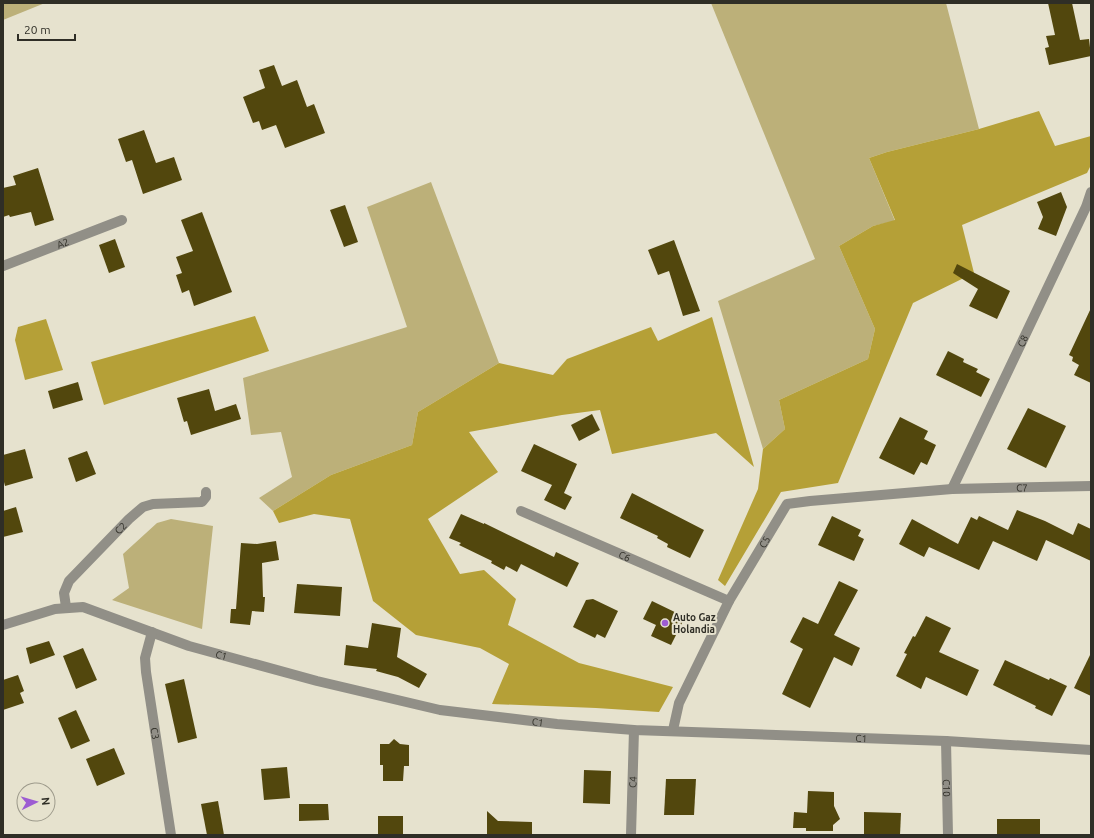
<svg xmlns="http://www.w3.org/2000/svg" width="1094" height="838" viewBox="0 0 1094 838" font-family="Ubuntu,sans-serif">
<rect width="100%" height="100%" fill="#e6e2ce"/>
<!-- green -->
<g fill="#bcb079">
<path d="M3,3H45L3,20Z"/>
<path d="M711,3H946L979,129L887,152L869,158L895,221L873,226L839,246L875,329L868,359L779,400L785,429L763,449L718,301L815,259Z"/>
<path d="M431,182L499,363L418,412L412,445L331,475L273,511L259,498L292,477L281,432L251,435L243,378L407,327L367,207Z"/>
<path d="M171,519L213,526L202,629L112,600L129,588L123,554L157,523Z"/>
</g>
<!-- forest -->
<g fill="#b5a037">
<path d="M1039,111L1055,146L1091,136V165L1087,173L962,225L974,273L913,303L838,483L781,492L725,586L718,580L758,489L763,449L785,429L779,400L868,359L875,329L839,246L873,226L895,220L869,158L887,152L979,129Z"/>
<path d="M255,316L269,351L104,405L91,362Z"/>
<path d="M712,317L754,467L716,433L612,454L600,410L562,415L469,432L498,472L428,519L460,574L484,570L516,599L508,625L579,663L673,687L659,712L596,708L492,704L509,664L480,648L416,635L373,601L350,519L314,514L279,523L273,511L331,475L412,445L418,412L499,363L553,375L567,359L651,327L658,341Z"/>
<path d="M46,319L63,370L25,380L15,340L18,327Z"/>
</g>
<!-- building -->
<g fill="#52470d">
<path d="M1048,3H1072L1080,40L1089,39L1091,56L1049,65L1045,48L1049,47L1046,36L1055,35Z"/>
<path d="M274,65L282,86L297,80L307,107L314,104L325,133L285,148L276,125L262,130L259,121L253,123L243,97L265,88L259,70Z"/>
<path d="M144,130L156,163L174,157L182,180L143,194L132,160L126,162L118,139Z"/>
<path d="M38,168L54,220L35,226L31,212L10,217L9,215L3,217V188L16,185L13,176Z"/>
<path d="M1061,192L1067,207L1056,236L1038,229L1043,217L1037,202Z"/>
<path d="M345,205L358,242L344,247L330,210Z"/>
<path d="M202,212L232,292L194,306L189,290L182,293L176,275L182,273L176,257L193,251L181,220Z"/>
<path d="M115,239L125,267L109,273L99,245Z"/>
<path d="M674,240L700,311L683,316L669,271L658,275L648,250Z"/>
<path d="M957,264L1010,291L997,319L969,306L978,289L953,273Z"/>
<path d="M1091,308V383L1074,375L1079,365L1072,361L1073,357L1069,355Z"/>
<path d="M948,351L964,359L963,362L978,369L976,372L990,379L981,397L936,375Z"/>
<path d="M78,382L83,400L53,409L48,391Z"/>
<path d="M209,389L215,411L236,404L241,419L191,435L187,421L184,422L177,398Z"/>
<path d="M1028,408L1066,426L1046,468L1007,449Z"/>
<path d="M592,414L600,430L579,441L571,425Z"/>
<path d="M900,417L928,431L924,439L936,445L927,465L921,462L914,475L879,458Z"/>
<path d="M534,444L577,464L564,493L572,497L565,510L544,500L552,485L521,471Z"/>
<path d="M25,449L33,478L5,486L3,478V455Z"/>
<path d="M87,451L96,474L76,482L68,458Z"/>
<path d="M632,493L704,530L690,558L667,547L668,544L657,538L658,536L620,518Z"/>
<path d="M16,507L23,532L3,537V511Z"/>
<path d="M1017,510L1045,521L1073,535L1078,523L1091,529V561L1046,540L1037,561L993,541L979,570L929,547L924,557L899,544L912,519L958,544L971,517L977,520L979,516L1008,530Z"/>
<path d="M461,514L484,524V523L554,557L556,552L579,563L567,587L521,564L517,572L506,566L504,570L491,563L492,561L459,545L461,543L449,538Z"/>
<path d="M832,516L861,530L858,536L864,539L854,561L818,545Z"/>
<path d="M276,541L279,560L262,563L263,597H265L264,612L252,611L250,625L230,623L231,609H236L241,543L257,544Z"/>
<path d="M839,581L858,590L834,635L860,648L852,666L834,657L810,708L782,694L803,649L790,642L803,617L818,624Z"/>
<path d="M297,584L342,587L340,616L294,613Z"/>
<path d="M593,599L618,611L605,638L597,634L595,638L573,627L586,600Z"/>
<path d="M652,601L685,617L671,645L651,636L656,625L643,619Z"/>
<path d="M926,616L951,628L939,652L979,670L967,696L926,677L921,689L896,676L907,654L904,653L913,636L915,637Z"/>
<path d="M372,623L401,628L397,657L427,674L419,688L398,677L376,671L377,669L344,665L346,645L368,648Z"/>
<path d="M49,641L55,655L30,664L26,648Z"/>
<path d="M83,648L97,680L76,689L63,656Z"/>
<path d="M1091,653V696L1074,688Z"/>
<path d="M1005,660L1049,680L1050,678L1067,686L1052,716L1035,708L1036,706L993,685Z"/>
<path d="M18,675L24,691L20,693L24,703L3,710V680Z"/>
<path d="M184,679L197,738L178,743L165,684Z"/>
<path d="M76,710L90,741L71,749L58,718Z"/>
<path d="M394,739L400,744L409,745V766H404L403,781H383V765H380V744H389Z"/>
<path d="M114,748L125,774L97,786L86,759Z"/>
<path d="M287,767L290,798L264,800L261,769Z"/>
<path d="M584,770L611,771L610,804L583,803Z"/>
<path d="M666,779H696L694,815H664Z"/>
<path d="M808,791L834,792V806L840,819L833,825V831H806V828H793L794,812L807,813Z"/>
<path d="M218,801L224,835H207L201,804Z"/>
<path d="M299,804H328L329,820L299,821Z"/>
<path d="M487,811L498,821L532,822V835H487Z"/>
<path d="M864,812L901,813L900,835L864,834Z"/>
<rect x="378" y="816" width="25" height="19"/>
<rect x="997" y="819" width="43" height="16"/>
</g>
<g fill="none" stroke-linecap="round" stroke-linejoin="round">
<!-- minor -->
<g stroke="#918f87" stroke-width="10">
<path id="s1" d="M3,266L122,220"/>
<path id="s2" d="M952,489L1086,207L1091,192"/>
<path id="s3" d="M521,511L729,601"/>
<path id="s4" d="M66,607L64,593L69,581L129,519L143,507L153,504L202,502L206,497V492"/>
<path id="s5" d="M3,625L55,609L83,607L189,646L317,681L440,710L557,724L634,730L946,741L1091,750"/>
<path id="s6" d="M152,632L145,658L146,672L171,835"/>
<path id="s7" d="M673,730L679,703L729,601L787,504L810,501L952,489L1091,486"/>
<path id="s8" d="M946,741L948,835"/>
<path id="s9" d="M631,835L634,730"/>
</g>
</g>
<!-- markers -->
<circle fill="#9d5cd2" stroke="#e6e2ce" stroke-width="1.5" cx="665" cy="623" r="4"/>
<g text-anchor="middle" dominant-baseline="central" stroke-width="4" stroke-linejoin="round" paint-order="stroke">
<!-- street labels -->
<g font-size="10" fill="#2f2e26" stroke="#e6e2ce">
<text stroke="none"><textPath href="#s1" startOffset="64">A2</textPath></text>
<text stroke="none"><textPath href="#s2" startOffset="164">C8</textPath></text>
<text stroke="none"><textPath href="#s7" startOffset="490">C7</textPath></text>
<text stroke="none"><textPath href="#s4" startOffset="101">C2</textPath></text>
<text stroke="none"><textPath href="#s7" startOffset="210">C5</textPath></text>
<text stroke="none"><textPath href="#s3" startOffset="113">C6</textPath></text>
<text stroke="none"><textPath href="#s5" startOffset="229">C1</textPath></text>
<text stroke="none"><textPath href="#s5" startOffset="553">C1</textPath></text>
<text stroke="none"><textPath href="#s6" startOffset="103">C3</textPath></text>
<text stroke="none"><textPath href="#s5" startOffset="877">C1</textPath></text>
<text stroke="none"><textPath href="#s9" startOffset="53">C4</textPath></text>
<text stroke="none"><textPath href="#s8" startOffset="47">C10</textPath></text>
</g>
<!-- poi labels -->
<g font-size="10" font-weight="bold" fill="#2f2e26" stroke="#e6e2ce" text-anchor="start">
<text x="673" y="617">Auto Gaz<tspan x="673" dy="12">Holandia</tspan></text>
</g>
</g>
<!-- border -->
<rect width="1094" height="838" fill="none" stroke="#2f2e26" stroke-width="8"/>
<!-- north arrow -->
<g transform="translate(36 802) rotate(85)"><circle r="19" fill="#e6e2ce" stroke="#9d9a8b"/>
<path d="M0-3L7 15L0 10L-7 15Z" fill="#9d5cd2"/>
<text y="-6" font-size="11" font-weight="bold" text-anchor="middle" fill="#2f2e26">N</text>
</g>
<!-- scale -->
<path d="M18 34v6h57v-6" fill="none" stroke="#2f2e26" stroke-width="2"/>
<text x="24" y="34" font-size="12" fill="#2f2e26" stroke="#e6e2ce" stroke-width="3" paint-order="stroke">20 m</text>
</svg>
